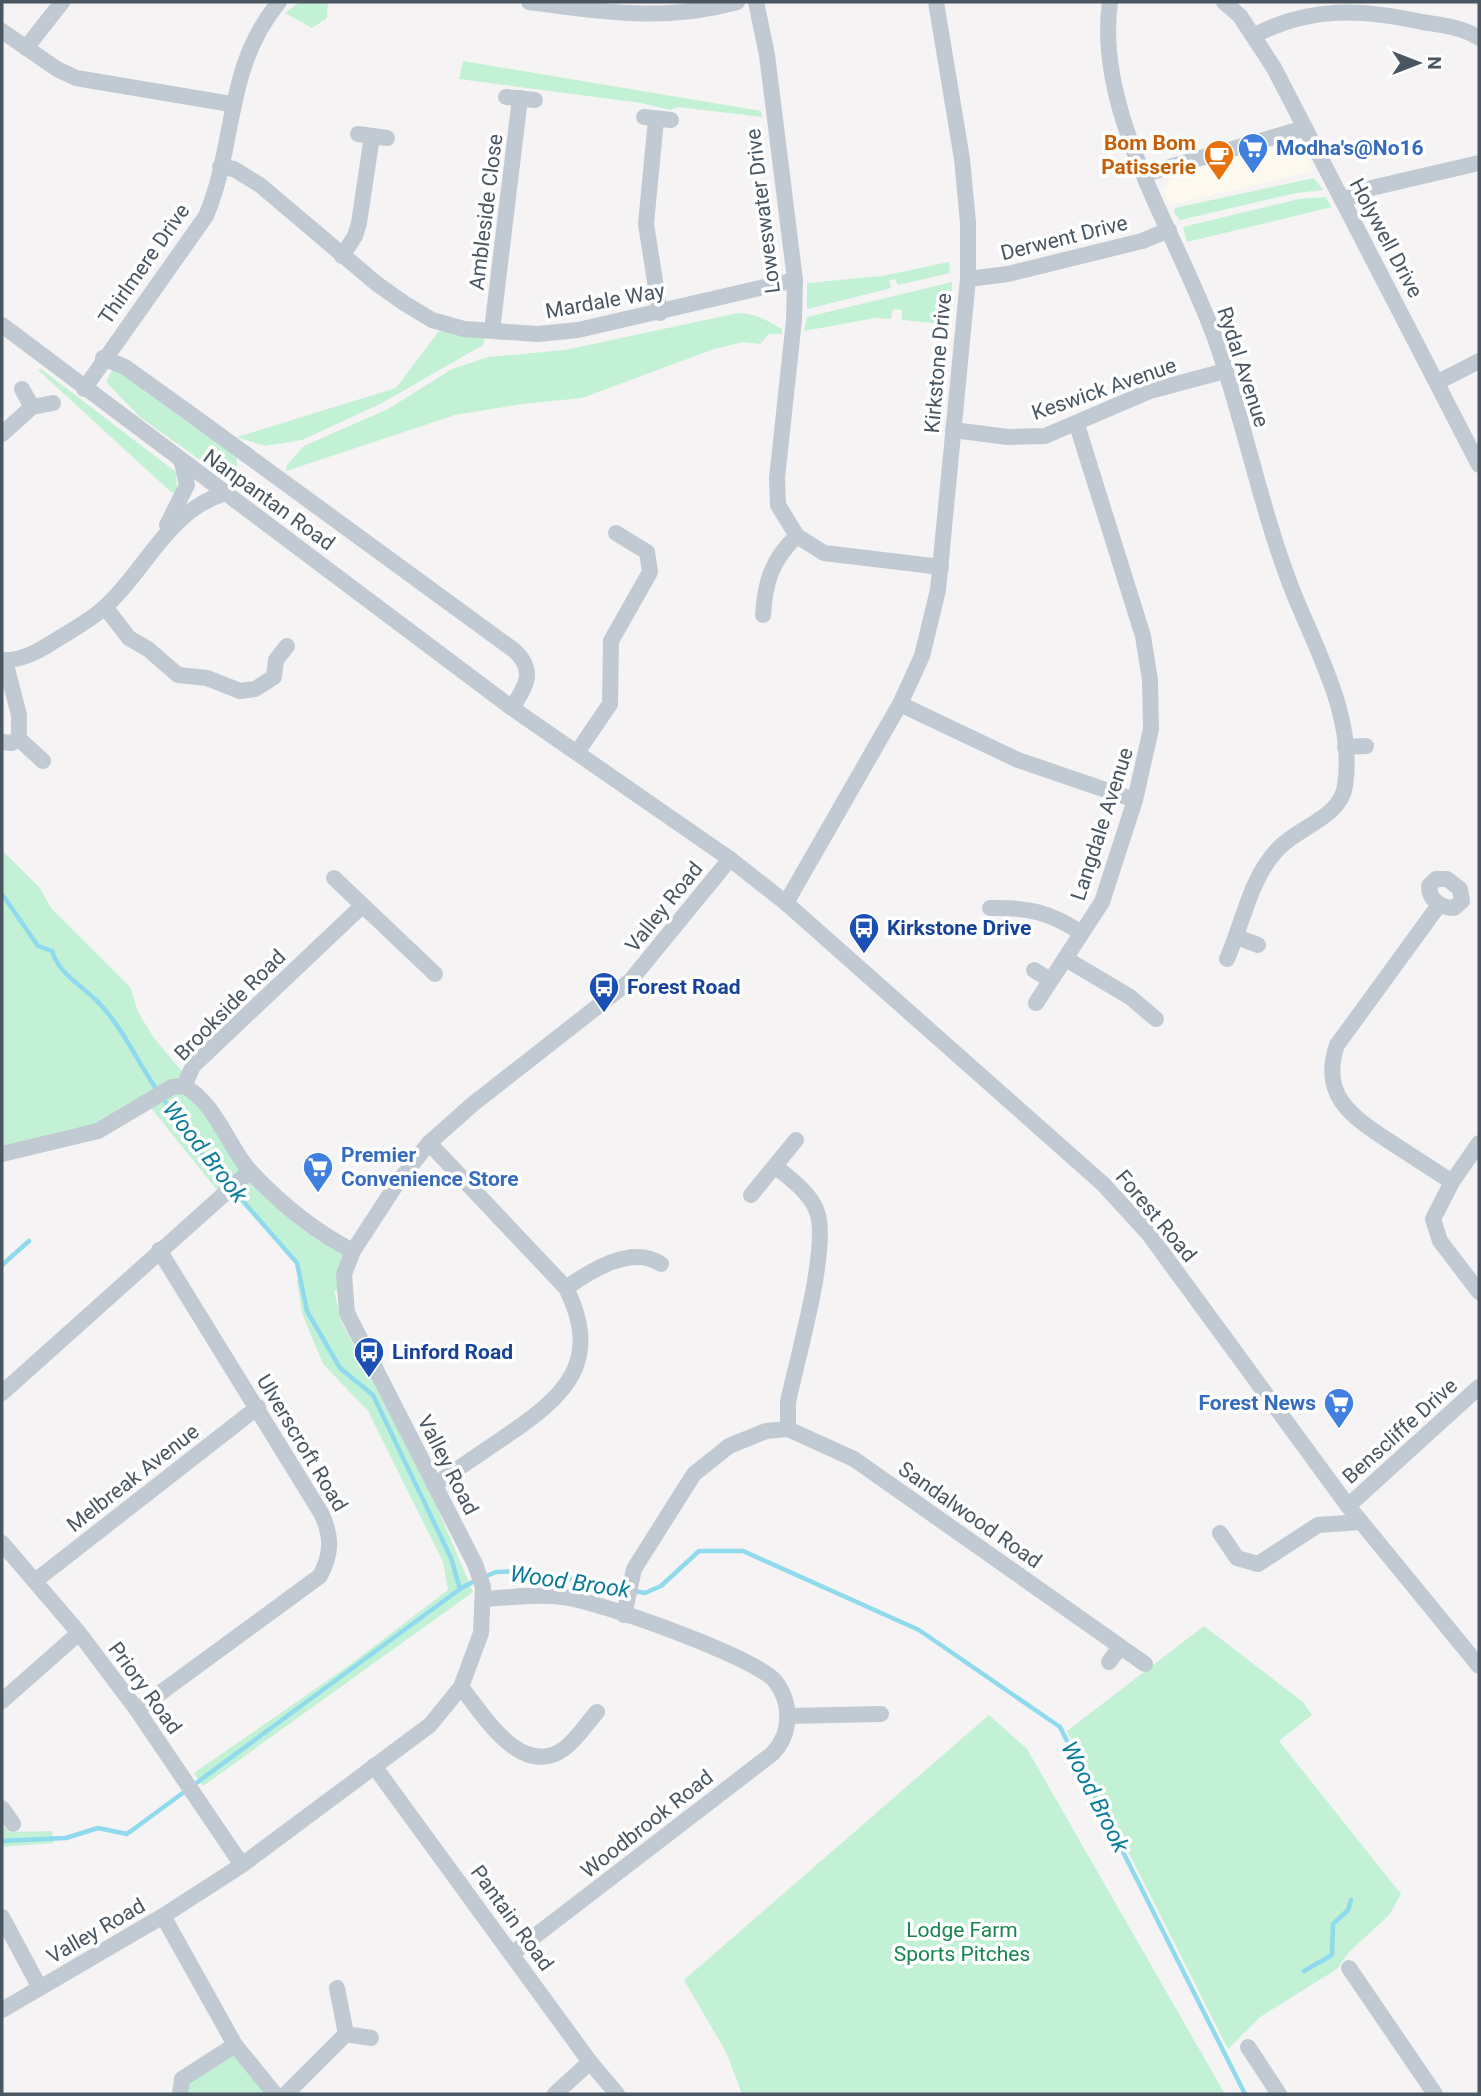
<svg xmlns="http://www.w3.org/2000/svg" width="1481" height="2096" viewBox="0 0 1481 2096" font-family="Roboto,sans-serif">
<rect width="100%" height="100%" fill="#f5f3f3"/>
<!-- commercial -->
<path fill="#fdf9ef" d="M1289,141L1299,143L1313,171L1170,205L1163,191L1173,174Z"/>
<!-- green -->
<g fill="#c3f1d5">
<path d="M300,2H328L327,18L312,28L285,13Z"/>
<path d="M463,61L761,111L762,117L678,107L670,110L641,103L459,79Z"/>
<path d="M1314,178L1323,190L1296,193L1180,220L1174,212L1175,208Z"/>
<path d="M1325,197L1332,207L1187,242L1183,227L1299,199Z"/>
<path d="M949,262L950,273L898,285L895,279L889,281L891,288L807,309V283L882,276Z"/>
<path d="M952,282L951,325L902,320V310L893,309L891,319L875,318L804,331L807,317Z"/>
<path d="M738,313C754,313 768,321 782,329V334H769L760,344L743,342L714,349L582,398L522,404L455,415L286,471L287,465L304,446L388,409L452,369L488,357L565,350Z"/>
<path d="M439,331L485,337L483,345L382,403L302,440L265,446L237,437L396,388Z"/>
<path d="M41,369L176,472L177,492L172,493L38,370Z"/>
<path d="M112,370H119L236,455L239,483H232L140,417L106,382Z"/>
<path d="M2,850L39,887L51,908L130,987L138,1012L154,1038L186,1076L250,1171L353,1251L343,1293L334,1290L341,1321L429,1488L473,1592L203,1786L194,1773L344,1669L448,1590L443,1562L368,1411L323,1364L302,1313L297,1280L301,1276L297,1263L231,1187L221,1195L147,1103L119,1120L2,1146Z"/>
<path d="M1204,1626L1303,1702L1312,1715L1279,1741L1401,1894L1389,1915L1348,1953L1337,1969L1260,2017L1228,2049L1067,1731Z"/>
<path d="M989,1715L1027,1749L1225,2094H742L726,2052L684,1980Z"/>
<path d="M2,1825L9,1832L52,1831L54,1843L2,1847Z"/>
<path d="M235,2045L275,2094H180L182,2079Z"/>
</g>
<g fill="none" stroke-linecap="round" stroke-linejoin="round">
<!-- stream -->
<g stroke="#90daee" stroke-width="4.5">
<path d="M2,894L38,946L52,951C58,972 79,984 95,999C122,1025 136,1060 157,1090"/>
<path d="M162,1097L197,1148L229,1185"/>
<path d="M234,1191L297,1263L307,1311L340,1368L373,1395L451,1558L460,1589L476,1580"/>
<path d="M2,1265L29,1241"/>
<path d="M484,1577L496,1572L526,1571L645,1593L661,1586L699,1551H743L919,1630L1060,1727L1245,2094"/>
<path d="M2,1841L66,1838L98,1828L127,1834L460,1589"/>
<path d="M1304,1971L1332,1955L1333,1924L1348,1910L1351,1900"/>
</g>
<!-- minor -->
<g stroke="#c1cad2" stroke-width="16">
<path d="M529,2C601,12 666,22 737,2"/>
<path d="M756,2L767,55L795,280L794,320L777,478L778,505L797,536L824,553L941,567"/>
<path d="M1110,2C1094,114 1179,236 1216,341C1244,421 1260,505 1290,584C1314,647 1356,715 1345,786C1341,817 1297,828 1278,849C1250,878 1243,923 1227,959"/>
<path d="M1224,2L1240,16L1274,68L1479,465"/>
<path d="M2,31L57,69L76,78L231,104"/>
<path d="M1255,35C1311,6 1362,9 1422,22C1441,25 1463,27 1479,38"/>
<path d="M26,48L62,2"/>
<path d="M506,97L535,100"/>
<path d="M644,117L671,120"/>
<path d="M656,119L646,224L660,313"/>
<path d="M358,134L387,138"/>
<path d="M220,167L234,169L260,185L377,284L404,303L432,320L464,329L538,334L578,330L795,280"/>
<path d="M1145,174L1305,128"/>
<path d="M1343,201L1367,189L1479,163"/>
<path d="M342,256L355,236L359,223L372,136"/>
<path d="M968,279L1008,274L1142,241L1169,230"/>
<path d="M2,325L512,708L730,859L786,903L1103,1184L1148,1233L1348,1506L1479,1666"/>
<path d="M492,330L520,98"/>
<path d="M103,358L125,367L192,415L515,651C536,671 526,686 512,708"/>
<path d="M1438,382L1479,361"/>
<path d="M22,389L32,407"/>
<path d="M84,389L206,216C237,142 224,69 279,2"/>
<path d="M953,430L1008,437L1045,436L1150,391L1225,371"/>
<path d="M2,434L32,407L53,403"/>
<path d="M167,525L187,485L182,463"/>
<path d="M105,607L129,638L148,649L178,675L207,678L240,691L255,689L274,677L276,660L287,646"/>
<path d="M763,615C765,582 772,559 797,536"/>
<path d="M2,660C22,661 39,651 56,640C72,630 91,620 105,607C146,570 167,512 223,494"/>
<path d="M5,661L19,715V739"/>
<path d="M900,704L1018,760L1135,800"/>
<path d="M19,739L43,761"/>
<path d="M2,742L11,743L19,739"/>
<path d="M1345,747L1366,746"/>
<path d="M578,751L610,704L611,641L650,572L647,552L616,533"/>
<path d="M334,878L435,974"/>
<path d="M1436,879H1447L1460,889L1462,901L1454,908C1441,908 1429,900 1429,886Z"/>
<path d="M786,903L900,704L922,656L938,590L968,279V223L962,159L936,2"/>
<path d="M1439,905L1337,1045C1319,1097 1354,1118 1392,1143C1412,1156 1432,1169 1452,1182"/>
<path d="M990,908C1026,907 1051,912 1081,933"/>
<path d="M1237,937L1258,945"/>
<path d="M1066,959L1130,997L1156,1019"/>
<path d="M1034,970L1050,980"/>
<path d="M1036,1003L1102,902L1135,800L1151,729L1150,680L1143,636L1077,425"/>
<path d="M184,1086L193,1066L362,906"/>
<path d="M184,1086C215,1102 228,1146 250,1171C279,1202 316,1232 353,1251"/>
<path d="M429,1143L566,1288C603,1362 565,1396 506,1436C482,1452 458,1469 434,1485"/>
<path d="M1479,1143L1452,1182L1433,1219L1440,1241L1479,1292"/>
<path d="M2,1154L98,1131L172,1087L184,1086"/>
<path d="M776,1167C791,1179 813,1195 818,1215C828,1253 797,1359 788,1402V1429"/>
<path d="M751,1195L796,1140"/>
<path d="M566,1288C590,1271 632,1244 661,1264"/>
<path d="M2,1393L250,1171"/>
<path d="M1348,1506L1479,1387"/>
<path d="M1220,1533L1237,1558L1258,1564L1318,1525L1361,1522"/>
<path d="M2,1543L79,1633L137,1710L242,1865"/>
<path d="M35,1581L258,1407"/>
<path d="M484,1599C510,1598 537,1593 563,1597C598,1601 755,1657 775,1681C792,1703 792,1734 772,1754L513,1953"/>
<path d="M624,1615L634,1569L694,1474L729,1446L766,1431L788,1429L854,1459L1145,1664"/>
<path d="M1109,1662L1120,1647"/>
<path d="M461,1687C483,1714 522,1781 565,1748C577,1739 587,1723 597,1712"/>
<path d="M2,1701L79,1633"/>
<path d="M137,1710L320,1576C332,1554 332,1535 321,1513L159,1250"/>
<path d="M787,1716L881,1714"/>
<path d="M374,1766L590,2062L617,2094"/>
<path d="M2,1808L13,1824"/>
<path d="M163,1916L235,2045L275,2094"/>
<path d="M2,1917L40,1988"/>
<path d="M1349,1968L1435,2094"/>
<path d="M337,1988L346,2034L371,2038"/>
<path d="M2,2010L163,1916L242,1865L430,1725L461,1687L481,1633L483,1587L475,1564L347,1313L344,1274L353,1251L398,1182L429,1143L473,1104L630,981L730,859"/>
<path d="M1248,2047L1279,2094"/>
<path d="M180,2094L182,2079L235,2045"/>
<path d="M286,2094L346,2034"/>
<path d="M555,2094L590,2062"/>
</g>
</g>
<!-- icons -->
<defs>
<g id="supermarket-pin" transform="scale(1.575)"><path d="M0 17L-7.5 6A9.5 9.5 0 1 1 7.5 6Z" fill="#3f7fe0" stroke="#fff"/><path d="M-6-5.5h2.5l.6 2H6L4.5 2H-2.5L-4.4-4H-6ZM-1.5 3.2a1.3 1.3 0 1 0 .1 0ZM3 3.2a1.3 1.3 0 1 0 .1 0Z" fill="#fff"/></g>
<g id="cafe-pin" transform="scale(1.575)"><path d="M0 17L-7.5 6A9.5 9.5 0 1 1 7.5 6Z" fill="#e8710a" stroke="#fff"/><path d="M-5.5-4.5H6V0H3Q3 3.5 0 3.5H-2.5Q-5.5 3.5-5.5 0ZM3-3.2v2h1.7v-2ZM-6 4.5H4V6H-6Z" fill="#fff"/></g>
<g id="bus-pin" transform="scale(1.575)"><path d="M0 17L-7.5 6A9.5 9.5 0 1 1 7.5 6Z" fill="#1a4fb4" stroke="#fff"/><path d="M-5-6H5V4H4V6H2V4H-2V6H-4V4H-5ZM-3.5-4V0h7V-4ZM-3.5 1.2v1.5H-2V1.2ZM2 1.2v1.5H3.5V1.2Z" fill="#fff"/></g>
</defs>
<g fill-rule="evenodd">
<use href="#supermarket-pin" x="1253" y="148"/>
<use href="#cafe-pin" x="1219" y="155"/>
<use href="#bus-pin" x="864" y="928"/>
<use href="#bus-pin" x="604" y="987"/>
<use href="#supermarket-pin" x="318" y="1167"/>
<use href="#bus-pin" x="369" y="1352"/>
<use href="#supermarket-pin" x="1339" y="1403"/>
</g>
<g text-anchor="middle" dominant-baseline="central" stroke-width="7" stroke-linejoin="round" paint-order="stroke">
<!-- food labels -->
<g font-size="21" font-weight="bold" fill="#c56008" stroke="#fff" text-anchor="end">
<text x="1196" y="143">Bom Bom<tspan x="1196" dy="24">Patisserie</tspan></text>
</g>
<!-- shop labels -->
<g font-size="21" font-weight="bold" fill="#366cbe" stroke="#fff" text-anchor="start">
<text x="1276" y="148">Modha's@No16</text>
<text x="341" y="1155">Premier<tspan x="341" dy="24">Convenience Store</tspan></text>
<text x="1316" y="1403" text-anchor="end">Forest News</text>
</g>
<!-- street labels -->
<g font-size="21" fill="#4a5661" stroke="#fff">
<text transform="translate(763 211) rotate(-97)">Loweswater Drive</text>
<text transform="translate(486 212) rotate(-83)">Ambleside Close</text>
<text transform="translate(1064 238) rotate(-14)">Derwent Drive</text>
<text transform="translate(1386 238) rotate(62)">Holywell Drive</text>
<text transform="translate(144 264) rotate(-55)">Thirlmere Drive</text>
<text transform="translate(605 301) rotate(-10)">Mardale Way</text>
<text transform="translate(938 363) rotate(-85)">Kirkstone Drive</text>
<text transform="translate(1243 367) rotate(72)">Rydal Avenue</text>
<text transform="translate(1104 389) rotate(-19)">Keswick Avenue</text>
<text transform="translate(269 500) rotate(36)">Nanpantan Road</text>
<text transform="translate(1102 824) rotate(-72)">Langdale Avenue</text>
<text transform="translate(664 907) rotate(-51)">Valley Road</text>
<text transform="translate(230 1005) rotate(-45)">Brookside Road</text>
<text transform="translate(1156 1216) rotate(50)">Forest Road</text>
<text transform="translate(1400 1431) rotate(-42)">Benscliffe Drive</text>
<text transform="translate(302 1443) rotate(59)">Ulverscroft Road</text>
<text transform="translate(448 1465) rotate(63)">Valley Road</text>
<text transform="translate(133 1478) rotate(-38)">Melbreak Avenue</text>
<text transform="translate(970 1515) rotate(35)">Sandalwood Road</text>
<text transform="translate(145 1688) rotate(54)">Priory Road</text>
<text transform="translate(647 1824) rotate(-38)">Woodbrook Road</text>
<text transform="translate(512 1918) rotate(54)">Pantain Road</text>
<text transform="translate(96 1931) rotate(-30)">Valley Road</text>
</g>
<!-- transit labels -->
<g font-size="21" font-weight="bold" fill="#164399" stroke="#fff" text-anchor="start">
<text x="887" y="928">Kirkstone Drive</text>
<text x="627" y="987">Forest Road</text>
<text x="392" y="1352">Linford Road</text>
</g>
<!-- park labels -->
<g font-size="21" fill="#17864f" stroke="#fff">
<text x="962" y="1930">Lodge Farm<tspan x="962" dy="24">Sports Pitches</tspan></text>
</g>
<!-- water labels -->
<g font-size="23" font-style="italic" fill="#0c7c9b" stroke="#fff">
<text transform="translate(205 1152) rotate(52)">Wood Brook</text>
<text transform="translate(570 1582) rotate(8)">Wood Brook</text>
<text transform="translate(1095 1797) rotate(63)">Wood Brook</text>
</g>
</g>
<!-- border -->
<rect width="1481" height="2096" fill="none" stroke="#4a5661" stroke-width="7"/>
<!-- north arrow -->
<g transform="translate(1418 63) rotate(90)" stroke="#ffffff" stroke-width="5" paint-order="stroke">
<path d="M0-5L12 26L0 18L-12 26Z" fill="#4a5661"/>
<text y="-10" font-size="19" font-weight="bold" text-anchor="middle" fill="#4a5661">N</text>
</g>
</svg>
